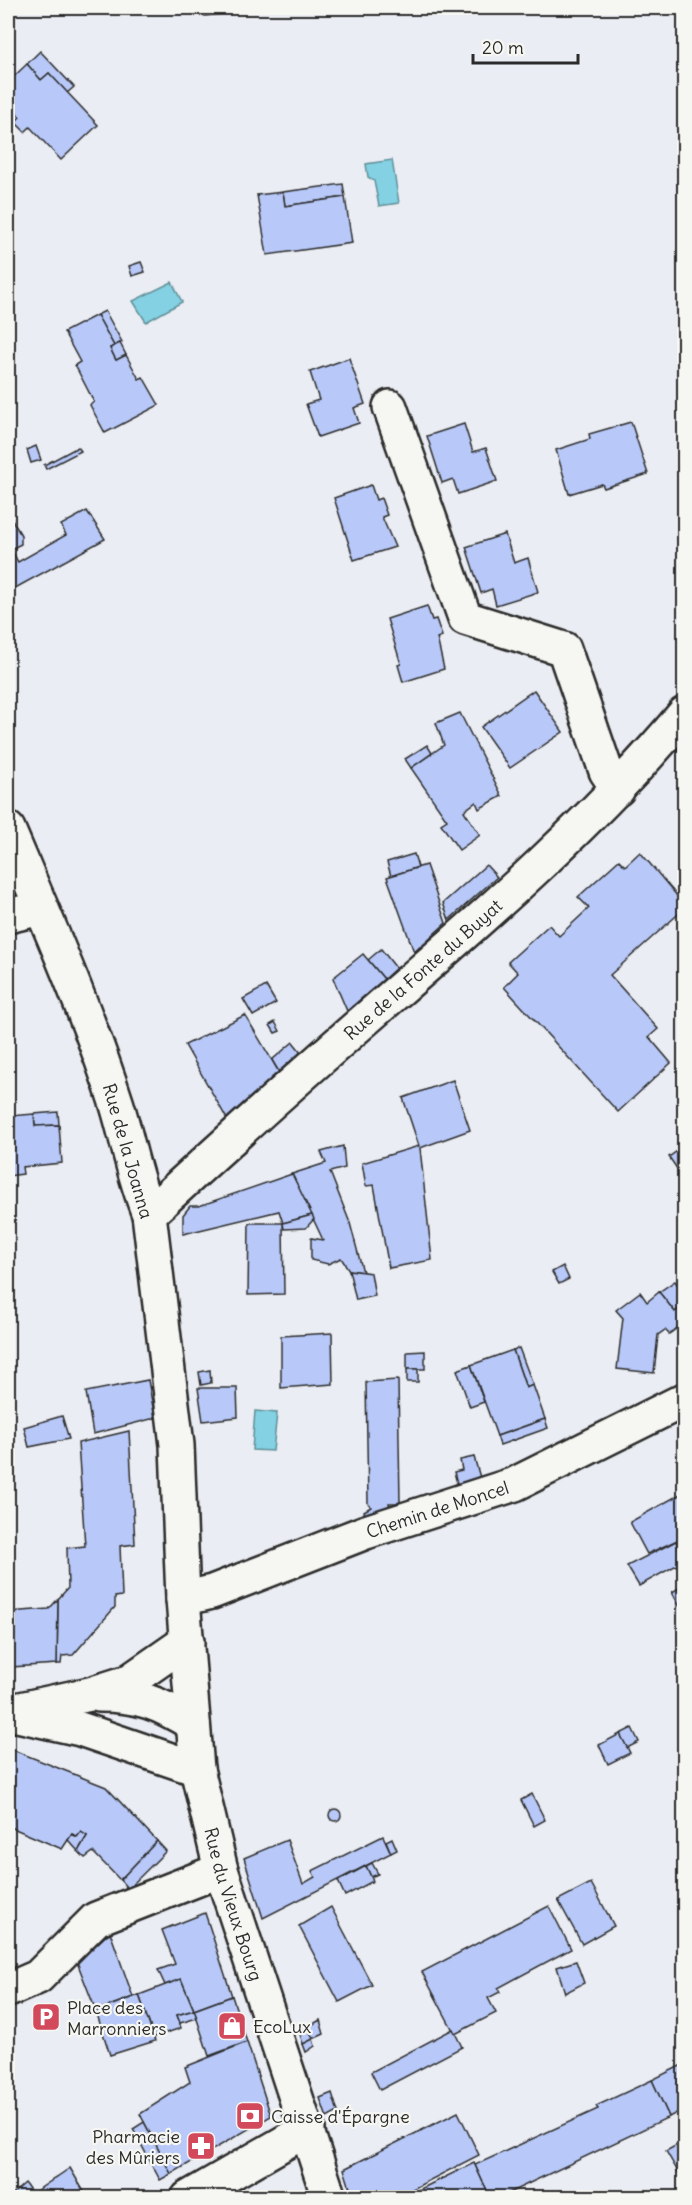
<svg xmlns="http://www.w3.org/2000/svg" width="692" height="2205" viewBox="0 0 692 2205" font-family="Delius,sans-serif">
<rect width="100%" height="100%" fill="#eaedf3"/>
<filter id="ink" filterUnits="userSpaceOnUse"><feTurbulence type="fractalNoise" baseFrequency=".0167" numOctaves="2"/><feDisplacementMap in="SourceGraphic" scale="12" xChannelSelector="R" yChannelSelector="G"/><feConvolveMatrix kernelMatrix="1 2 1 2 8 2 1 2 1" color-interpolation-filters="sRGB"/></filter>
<g filter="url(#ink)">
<!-- water -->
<g fill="#83d1e2" stroke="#608f99" stroke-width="1.5">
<path d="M392,160L399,203L379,206L374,181L368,177L366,164Z"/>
<path d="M172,282L182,302L146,322L133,301Z"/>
<path d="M255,1411L277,1413L273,1451L252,1450Z"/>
</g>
<!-- building -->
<g fill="#b8c9f9" stroke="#2b2b2b" stroke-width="1.5">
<path d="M204,8H275L205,16Z"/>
<path d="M40,51L74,87L67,93L49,73L41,80L27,64Z"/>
<path d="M27,64L41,80L49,73L98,125L61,160L30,127L25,132L15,122L20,117L16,112L10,117L8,114V82Z"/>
<path d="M343,184L345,197L285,206L283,192Z"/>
<path d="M283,192L285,206L345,197L352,243L267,255L257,195Z"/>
<path d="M141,262L145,272L132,276L129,266Z"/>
<path d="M105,311L122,342L114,346L97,315Z"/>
<path d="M97,315L114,346L110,348L116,360L126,355L139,379L143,377L159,405L105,433L90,405L94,402L75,365L80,362L64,332Z"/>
<path d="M120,343L126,355L116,360L110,348Z"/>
<path d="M349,358L365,404L354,408L359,423L318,437L306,404L319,400L310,372Z"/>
<path d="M631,422L648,474L604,488L602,484L569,494L556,450L590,439L589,434Z"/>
<path d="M464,424L473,452L486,448L497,481L458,494L453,479L442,483L427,436Z"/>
<path d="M36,446L41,460L31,463L27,450Z"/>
<path d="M78,447L81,451L46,469L44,465Z"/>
<path d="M371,485L376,500L381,498L387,515L382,517L395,547L354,560L334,498Z"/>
<path d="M87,511L105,539L8,592V543L18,562L66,535L61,525Z"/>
<path d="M8,517L11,518L21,535V544L11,549L8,543Z"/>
<path d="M505,534L514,563L528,558L538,592L496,605L492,589L481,593L466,547Z"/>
<path d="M427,606L432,620L436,619L442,636L437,638L444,669L403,682L398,665L401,664L387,619Z"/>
<path d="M534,690L563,732L510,768L481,727Z"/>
<path d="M460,713L502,796L479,809L476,802L464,811L480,835L459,850L441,824L447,820L411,768L444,745L436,723Z"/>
<path d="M427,745L432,753L411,768L405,759Z"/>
<path d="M640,852L684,904V909L610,975L658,1029L649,1037L671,1063L618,1112L504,987L518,973L508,962L549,925L559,936L589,908L578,897L619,860L625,866Z"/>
<path d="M414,854L418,867L391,876L387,862Z"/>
<path d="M426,865L446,923L414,952L387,877Z"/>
<path d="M486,865L497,877L449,920L443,903Z"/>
<path d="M381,949L396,968L384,979L368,960Z"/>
<path d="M363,954L384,979L347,1011L333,978Z"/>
<path d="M266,986L276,1003L253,1016L243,999Z"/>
<path d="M245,1015L279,1072L227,1119L185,1045Z"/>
<path d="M275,1022L280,1031L275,1033L270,1025Z"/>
<path d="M293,1042L301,1052L279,1072L272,1060Z"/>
<path d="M453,1080L470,1130L420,1148L432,1260L389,1268L374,1185L366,1186L362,1163L419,1146L403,1098Z"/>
<path d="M58,1112L59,1125L35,1126L34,1114Z"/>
<path d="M34,1114L35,1126L59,1125L62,1163L22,1167L23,1174L8,1176V1129L11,1128L10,1116Z"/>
<path d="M343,1146L345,1168L330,1172L350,1223L363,1272L349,1270L341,1258L328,1264L311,1260V1238L323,1240L292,1174L326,1163L321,1152Z"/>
<path d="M684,1146V1179L669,1157Z"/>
<path d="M292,1174L312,1215L283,1223L279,1211L183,1234V1215L190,1206H199Z"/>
<path d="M312,1215L314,1219L306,1228L284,1229L283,1223Z"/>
<path d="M249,1223H283L284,1294L248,1295Z"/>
<path d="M563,1266L569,1279L559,1284L552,1272Z"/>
<path d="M349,1270L371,1273L375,1296L356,1300Z"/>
<path d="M675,1281L684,1294V1305L675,1312L659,1292Z"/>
<path d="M640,1292L647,1302L659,1292L675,1312L684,1305V1323L669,1334L665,1330L658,1335L654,1373L617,1369L623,1318L616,1310Z"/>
<path d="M332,1333L333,1384L281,1388V1336Z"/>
<path d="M519,1348L533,1385L526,1388L513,1350Z"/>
<path d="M513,1350L526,1388L533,1385L545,1419L497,1436L471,1365Z"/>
<path d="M425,1351V1369H407V1352Z"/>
<path d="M471,1365L484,1402L470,1407L457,1370Z"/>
<rect x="407" y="1369" width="11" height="13"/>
<path d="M210,1370L211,1383L201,1385L199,1372Z"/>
<path d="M148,1380L155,1418L93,1434L86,1392Z"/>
<path d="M398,1380L400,1503H389L390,1507L365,1517L364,1511L371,1507L368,1503L366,1382Z"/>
<path d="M198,1388H237L238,1417L203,1421Z"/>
<path d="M62,1416L69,1439L29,1447L24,1427Z"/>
<path d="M545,1419L548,1428L500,1445L497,1436Z"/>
<path d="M129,1431L135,1544L120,1546L122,1596L115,1597V1607L73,1655L62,1656L61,1664H57L58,1599L68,1588L67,1548L85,1546L78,1443Z"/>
<path d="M474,1457L481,1481L458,1487L454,1472L462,1470L460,1460Z"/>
<path d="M684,1492V1537L647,1554L630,1522Z"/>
<path d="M676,1541L684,1561L639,1586L627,1566Z"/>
<path d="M684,1585V1610L682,1611L672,1592Z"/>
<path d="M58,1599L57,1664L11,1667V1670L8,1671V1612L49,1609Z"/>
<path d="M632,1728L639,1742L627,1748L620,1734Z"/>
<path d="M620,1734L630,1753L608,1764L599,1745Z"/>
<path d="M8,1750H13L106,1787L157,1841L120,1880L93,1852L85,1858L78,1851L87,1836L81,1832L77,1837L72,1834L62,1849L8,1826Z"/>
<path d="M532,1794L545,1820L534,1826L521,1800Z"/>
<circle cx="335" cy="1815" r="6"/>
<path d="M81,1832L87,1836L78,1851L68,1840L72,1834L77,1837Z"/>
<path d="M383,1836L391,1853L263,1918L244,1858L287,1840L303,1884L315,1877L312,1871Z"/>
<path d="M392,1838L397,1850L391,1853L386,1841Z"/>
<path d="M157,1841L166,1851L128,1889L120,1880Z"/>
<path d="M372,1863L378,1874L371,1877L366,1866Z"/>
<path d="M366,1866L373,1881L345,1896L338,1881Z"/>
<path d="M591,1883L614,1926L582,1944L558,1900Z"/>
<path d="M549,1906L571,1949L498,1988L500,1992L488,1998L496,2013L455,2034L422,1972Z"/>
<path d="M331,1907L372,1985L339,2002L299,1926Z"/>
<path d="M205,1913L232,1996L194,2010L181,1979L165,1985L158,1970L175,1964L162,1930Z"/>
<path d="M110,1932L133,1997L96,2011L77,1962Z"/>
<path d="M576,1961L584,1983L565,1993L557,1967Z"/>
<path d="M181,1979L194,2010L177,2015L181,2028L154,2037L139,1995Z"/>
<path d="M139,1995L155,2041L110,2055L96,2011Z"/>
<path d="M232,1996L247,2042L209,2056L194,2010Z"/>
<path d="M194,2010L197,2018L180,2023L177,2015Z"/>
<path d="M320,2020L324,2034L313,2039L308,2027Z"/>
<path d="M308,2027L313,2039L303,2044L299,2031Z"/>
<path d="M453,2029L462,2047L380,2090L371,2072Z"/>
<path d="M313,2039L315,2046L306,2052L303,2044Z"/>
<path d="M247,2042L271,2116L171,2174L140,2114L190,2082L185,2067Z"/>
<path d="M684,2064V2109L669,2117L652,2080Z"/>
<path d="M652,2080L669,2117L498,2198H490L475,2165L598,2109L596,2106Z"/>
<path d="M332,2093L338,2112L327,2118L320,2098Z"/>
<path d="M458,2112L479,2155L395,2198H353L344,2169Z"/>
<path d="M144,2122L171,2174L160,2180L133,2129Z"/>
<path d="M677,2145L684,2158V2175L681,2177L666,2151Z"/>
<path d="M474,2163L490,2198H402Z"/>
<path d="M70,2168L86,2195L82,2198H26Z"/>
<path d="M25,2183L32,2193L26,2198H8Z"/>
</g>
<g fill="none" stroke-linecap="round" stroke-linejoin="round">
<!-- minor casing -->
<g stroke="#2b2b2b" stroke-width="38">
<g id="minor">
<path d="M390,407L465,618L564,649L606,771L618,789"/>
<path d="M8,829C46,919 87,1011 117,1105C128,1141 134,1178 149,1214"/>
<path d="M8,916L41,908"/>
<path id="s1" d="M183,1599L212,1592L366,1532L515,1484L684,1400"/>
<path id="s2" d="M197,1769L221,1870L329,2198"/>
<path d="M8,1990L38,1977L96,1919L221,1870"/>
<path d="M188,2198L308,2129"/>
</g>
</g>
<!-- tertiary casing -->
<g stroke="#2b2b2b" stroke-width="38">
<g id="tertiary">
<path d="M99,1695C139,1695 159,1703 193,1724"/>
<path d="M16,1710L90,1694L128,1682L187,1641"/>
<path id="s3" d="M8,1713L80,1729L197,1769L183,1599L177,1445L149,1214C228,1141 308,1069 390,998C493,909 596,819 684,714"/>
</g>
</g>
<!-- minor -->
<use href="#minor" stroke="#f6f6f2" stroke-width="33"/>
<!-- tertiary -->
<use href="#tertiary" stroke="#f6f6f2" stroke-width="33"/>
</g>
</g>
<!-- icons -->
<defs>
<g id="parking-square" transform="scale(1.5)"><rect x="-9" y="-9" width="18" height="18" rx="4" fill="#d1495b" stroke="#f6f6f2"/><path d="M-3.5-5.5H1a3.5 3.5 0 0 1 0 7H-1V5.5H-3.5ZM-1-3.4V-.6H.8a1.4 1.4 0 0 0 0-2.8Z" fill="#fff"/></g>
<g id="shop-square" transform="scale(1.5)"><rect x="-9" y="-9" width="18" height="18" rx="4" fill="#d1495b" stroke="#f6f6f2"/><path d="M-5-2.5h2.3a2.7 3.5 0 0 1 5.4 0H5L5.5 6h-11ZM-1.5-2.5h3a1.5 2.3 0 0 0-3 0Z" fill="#fff"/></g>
<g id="bank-square" transform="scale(1.5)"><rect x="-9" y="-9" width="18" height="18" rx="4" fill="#d1495b" stroke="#f6f6f2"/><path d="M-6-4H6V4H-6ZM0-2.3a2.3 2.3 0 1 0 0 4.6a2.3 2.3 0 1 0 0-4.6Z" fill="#fff"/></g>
<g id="pharmacy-square" transform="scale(1.5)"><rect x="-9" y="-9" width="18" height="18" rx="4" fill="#d1495b" stroke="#f6f6f2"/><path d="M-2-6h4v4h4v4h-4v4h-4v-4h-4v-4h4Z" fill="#fff"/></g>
</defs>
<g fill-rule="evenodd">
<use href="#parking-square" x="46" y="2017"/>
<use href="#shop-square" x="232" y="2026"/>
<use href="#bank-square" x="250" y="2116"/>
<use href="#pharmacy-square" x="201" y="2146"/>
</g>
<g text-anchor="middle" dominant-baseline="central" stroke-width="4.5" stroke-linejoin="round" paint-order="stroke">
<!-- street labels -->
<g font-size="18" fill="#2b2b2b" stroke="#f6f6f2">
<text stroke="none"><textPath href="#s3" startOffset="1122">Rue de la Fonte du Buyat</textPath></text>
<text transform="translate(128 1151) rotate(74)">Rue de la Joanna</text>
<text stroke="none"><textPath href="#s1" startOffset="270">Chemin de Moncel</textPath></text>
<text stroke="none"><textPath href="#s2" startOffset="140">Rue du Vieux Bourg</textPath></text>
</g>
<!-- poi labels -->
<g font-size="18" fill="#2b2b2b" stroke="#f6f6f2" text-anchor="start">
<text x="67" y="2007">Place des<tspan x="67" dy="21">Marronniers</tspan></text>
<text x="253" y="2026">EcoLux</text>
<text x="271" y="2116">Caisse d'Épargne</text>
<text x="180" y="2136" text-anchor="end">Pharmacie<tspan x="180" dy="21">des Mûriers</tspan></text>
</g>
</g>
<!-- margin -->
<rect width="692" height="2205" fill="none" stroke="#f6f6f2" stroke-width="30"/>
<rect x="15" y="15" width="662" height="2175" fill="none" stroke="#2b2b2b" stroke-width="2" filter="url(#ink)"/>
<!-- scale -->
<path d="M473 54v9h105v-9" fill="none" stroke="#2b2b2b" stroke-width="3"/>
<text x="482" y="54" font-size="18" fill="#2b2b2b" stroke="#f6f6f2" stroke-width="4.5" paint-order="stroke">20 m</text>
</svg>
